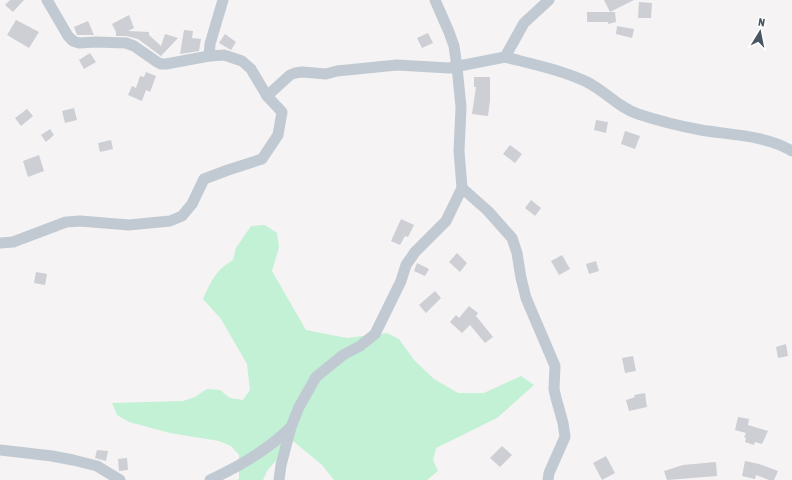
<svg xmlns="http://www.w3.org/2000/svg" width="792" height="480" viewBox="0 0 792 480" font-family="'Asap Condensed',sans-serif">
<rect width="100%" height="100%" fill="#f5f3f3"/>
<!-- green -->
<path fill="#c3f1d5" d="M265,225L277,233L279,247L272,271L306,330L347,338L387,333L399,339L414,360L434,379L458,393H484L521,376L534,385L497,418L436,448L433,460L438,471L427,480H334L322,465L293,441L267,471L263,480H237L239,479V455L231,446L219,441L170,433L129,422L117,415L112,403L183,401L195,397L207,389L220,390L230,398L243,400L250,390L247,364L221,319L203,299C212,280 215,271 233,260L236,248L251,226Z"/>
<!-- building -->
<g fill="#cdcfd5">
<path d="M10,0H24L13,12L5,5Z"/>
<path d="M604,0H634L610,12H615L616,22L608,24V22H587V12H610Z"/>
<path d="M639,2L652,3L651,18H638Z"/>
<path d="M129,15L134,28L128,31L149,32V35L161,46L165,34L178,38L161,56L138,39L126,36H116V32L112,24Z"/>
<path d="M16,20L39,32L29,48L7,35Z"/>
<path d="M88,21L94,35H77L74,27Z"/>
<path d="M617,26L634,29L632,38L616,34Z"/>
<path d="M184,30L193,31L192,38L201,39L199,51L180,54Z"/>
<path d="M428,33L433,43L422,48L417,38Z"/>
<path d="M225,34L236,42L231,50L219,43Z"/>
<path d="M90,53L96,62L84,69L79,60Z"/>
<path d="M146,72L156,76L150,92L146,90L142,101L128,95L132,86L136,88L140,76L144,77Z"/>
<path d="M474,77H490V100L488,116L472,114L476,87H474Z"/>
<path d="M74,108L77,120L65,123L62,111Z"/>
<path d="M27,109L33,116L21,126L15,118Z"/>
<path d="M596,120L608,122L606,133L594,130Z"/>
<path d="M50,129L54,135L46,142L41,135Z"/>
<path d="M625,131L640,136L635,149L621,144Z"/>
<path d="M111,140L113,149L100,152L98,143Z"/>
<path d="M510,145L522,154L515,163L503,154Z"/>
<path d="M39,155L44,171L28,177L23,161Z"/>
<path d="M531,200L541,208L535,216L525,208Z"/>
<path d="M401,219L414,225L408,237L405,236L400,245L391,241Z"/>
<path d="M457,253L467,263L460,272L449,262Z"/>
<path d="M562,255L570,269L559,275L551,261Z"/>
<path d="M596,261L599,271L589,274L586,264Z"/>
<path d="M417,263L429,269L425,276L414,271Z"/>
<path d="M36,272L47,274L45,285L34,283Z"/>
<path d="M435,291L441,298L426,313L419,305Z"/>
<path d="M469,306L478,313L476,316L493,337L485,343L470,325L462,333L450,322L456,315L459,318Z"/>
<path d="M786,344L788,356L778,358L776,347Z"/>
<path d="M633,356L636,371L625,373L622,358Z"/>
<path d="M645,393L647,407L629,411L626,400L635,397L634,395Z"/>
<path d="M738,417L749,419L748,425L768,431L762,444L755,442L754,445L745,442L746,438L744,437L746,433L735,430Z"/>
<path d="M502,446L512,455L500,467L490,458Z"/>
<path d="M97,450L108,451L106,461L95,458Z"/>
<path d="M606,456L615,473L602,480L593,463Z"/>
<path d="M127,458L128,470L119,471L118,459Z"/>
<path d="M745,461L759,464L778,471L774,480H769L756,475L755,479L742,476Z"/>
<path d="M716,462L717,476L667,480L664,471L683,465Z"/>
</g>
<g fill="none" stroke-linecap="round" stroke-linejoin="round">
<!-- minor -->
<g stroke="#c1cad2" stroke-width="11">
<path d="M209,56L210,44L223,0"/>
<path d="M505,57C532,64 561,70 587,82C605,91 619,108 638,114C659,121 679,126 701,130C731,135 765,135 792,151"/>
<path d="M267,96L290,75L295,73L302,72L326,74L337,71L397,65L449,68L505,57L524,23L549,0"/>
<path d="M462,188L488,211L512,238L517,253L521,278L526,298L555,366L554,389L556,398L563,423L565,437L549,473L548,480"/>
<path d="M0,243L13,242L66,222L80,221L129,225L170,221L182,216L192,204L204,179L228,170L262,159L278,135L282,112L267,96L251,69L242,61L224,55L209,56L166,64H161L157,62L134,46L126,43L96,42L79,43L73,41L68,36L47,0"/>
<path d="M0,450L52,456L73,460L97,466L120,480"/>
<path d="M210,480C238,467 269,449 291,427"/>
<path d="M279,480L281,465L291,427L299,407L316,377L343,355L360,346L375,334L401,281L406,265L415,252L446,221L462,188L459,151L461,107L457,67L454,46L449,32L435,0"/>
</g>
</g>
<!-- north arrow -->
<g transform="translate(760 32) rotate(10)" stroke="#ffffff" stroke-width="3" paint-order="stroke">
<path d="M0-3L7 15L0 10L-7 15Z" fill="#4a5661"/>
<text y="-6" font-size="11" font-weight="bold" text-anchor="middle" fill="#4a5661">N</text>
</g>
</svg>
